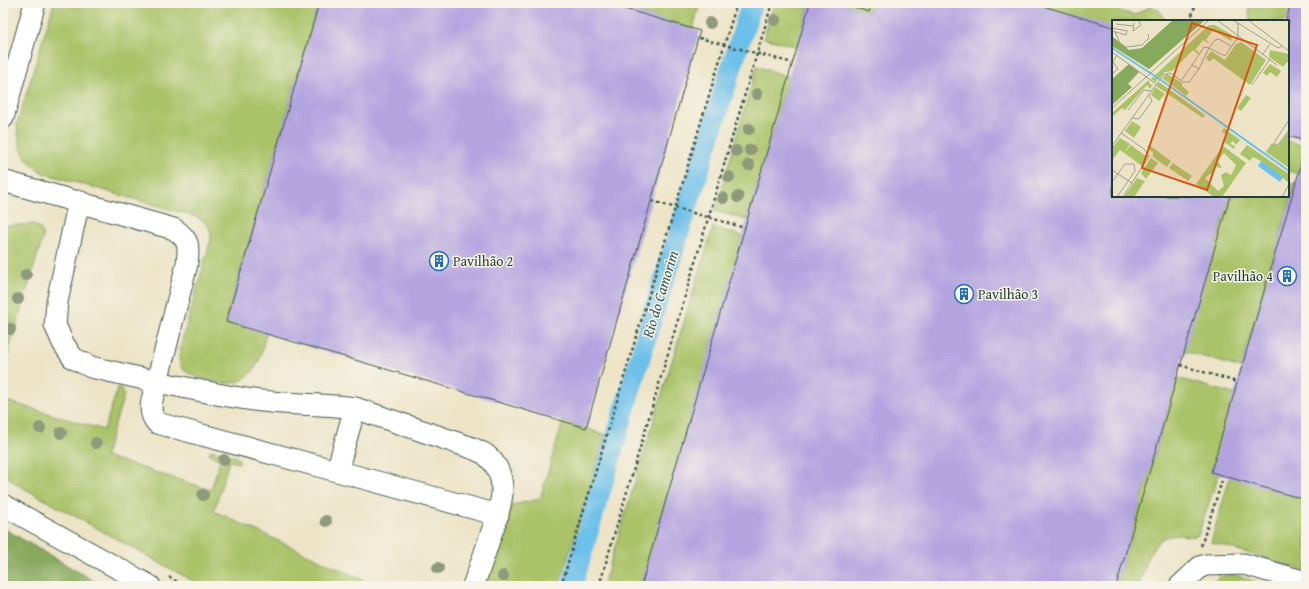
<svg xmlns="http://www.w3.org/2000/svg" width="1309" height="589" viewBox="0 0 1309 589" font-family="'Gentium Book Plus',serif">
<rect width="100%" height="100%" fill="#f7f3e8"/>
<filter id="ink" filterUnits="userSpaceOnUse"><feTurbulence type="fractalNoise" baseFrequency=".025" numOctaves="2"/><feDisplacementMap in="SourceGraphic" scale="8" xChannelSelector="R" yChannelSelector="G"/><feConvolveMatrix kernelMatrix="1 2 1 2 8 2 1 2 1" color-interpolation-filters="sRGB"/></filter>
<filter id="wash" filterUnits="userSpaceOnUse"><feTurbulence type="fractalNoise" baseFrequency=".012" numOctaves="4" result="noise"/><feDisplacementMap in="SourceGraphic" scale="16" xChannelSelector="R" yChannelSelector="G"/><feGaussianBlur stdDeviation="0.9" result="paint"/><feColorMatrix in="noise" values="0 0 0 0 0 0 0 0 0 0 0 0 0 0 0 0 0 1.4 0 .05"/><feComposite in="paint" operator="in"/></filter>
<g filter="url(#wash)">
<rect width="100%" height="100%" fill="#ede4c7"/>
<!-- green -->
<g fill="#aac369" stroke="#64804e">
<path d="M54,3H319L226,321L266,333C263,345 261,361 253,371C238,388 224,384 205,379C197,377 189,375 183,369C178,362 179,356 180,348L211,239C211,226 208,224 197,217L43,173C22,159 19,149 17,124Z"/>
<path d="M605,3H700L693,29Z"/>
<path d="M774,3H810L798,47L764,38Z"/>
<path d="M840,3H872L869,12Z"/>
<path d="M934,3H1098L1099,5L1134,15L1151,6L1159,10L1165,21H1113V55Z"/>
<path d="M1247,3H1306L1288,108V21H1249L1250,16Z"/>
<path d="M757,66L789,77L747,220L715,211Z"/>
<path d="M1288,141L1306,146L1298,174L1288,171Z"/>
<path d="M1288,182L1295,184L1241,368L1184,351L1230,196H1288Z"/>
<path d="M33,224C40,227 42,230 43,237L3,370V226Z"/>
<path d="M713,227L743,236L641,586H603Z"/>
<path d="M1177,378L1234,394L1219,474L1198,535C1193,538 1184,535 1177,535C1173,536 1168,536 1165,537C1150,544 1144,571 1139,586H1116Z"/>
<path d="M118,387L123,391L124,395L105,456L211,490L220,460L209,454L211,450L237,457L239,460V463L229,461L214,511L376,586H202L16,484L3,473V400L104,430Z"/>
<path d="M563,421L606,435L559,586H486L512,505L540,499Z"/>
<path d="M1230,477L1306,500V571L1211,542Z"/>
<path d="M1226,575H1235L1271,586H1209L1217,579Z"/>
</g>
<!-- forest -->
<path fill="#87a95d" stroke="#537348" d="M3,528L103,586H3Z"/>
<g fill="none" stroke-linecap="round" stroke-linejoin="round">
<!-- canal -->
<path stroke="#6dc0e9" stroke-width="21" d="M572,586L653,314L752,3"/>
</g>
<g id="blocks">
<!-- building -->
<g fill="#b3a4e0">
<path d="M319,3H605L700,31L586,428L226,322Z"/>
<path d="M810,3H840L869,12L872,3H1033L1113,27V196H1230L1116,586H641Z"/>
<path d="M1291,3H1306V141L1288,136V21H1286Z"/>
<path d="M1306,148V500L1211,472Z"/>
</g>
</g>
</g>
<g filter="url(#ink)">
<use href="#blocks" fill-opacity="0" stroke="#3e564a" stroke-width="1"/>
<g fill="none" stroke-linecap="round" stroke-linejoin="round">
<!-- minor casing -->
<g stroke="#3e564a" stroke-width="23">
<g id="minor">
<path d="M3,118L35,3"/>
<path d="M3,181L174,229C190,240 189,246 187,264L157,382C195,389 233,399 272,402C300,405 328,404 355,408L472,448C476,450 482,452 486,455C513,477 500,510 490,537C485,553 479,570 473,586"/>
<path d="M79,201L57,302L55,325L63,343L73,358L91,367L157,382C153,397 146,411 157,423L337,471L355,408"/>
<path d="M337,471L498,515"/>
<path d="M3,505L150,586"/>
<path d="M1180,586L1200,567L1206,565L1244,564L1306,582"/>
</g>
</g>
<!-- path -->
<g stroke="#3e564a" stroke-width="2.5" stroke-dasharray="3 3" stroke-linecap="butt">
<path d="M1190,21L1196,3"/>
<path d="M1180,365L1237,382"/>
<path d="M1201,546L1222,481"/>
<path d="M169,577L184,586"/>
<path d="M561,586L737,3"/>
<path d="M599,586L772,3"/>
</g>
<!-- minor -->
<use href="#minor" stroke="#fff" stroke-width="21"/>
<!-- path-bridge -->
<g stroke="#3e564a" stroke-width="2.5" stroke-dasharray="3 3" stroke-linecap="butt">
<path d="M699,38L793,63"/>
<path d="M652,201L745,228"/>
</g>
</g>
<!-- trees -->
<g fill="#8f9a7d">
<circle cx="775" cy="20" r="6"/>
<circle cx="710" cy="23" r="6"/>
<circle cx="757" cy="94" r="6"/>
<circle cx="749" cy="129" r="6"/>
<circle cx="750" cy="150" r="6"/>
<circle cx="736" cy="151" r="6"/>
<circle cx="749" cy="165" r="6"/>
<circle cx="729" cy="177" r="6"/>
<circle cx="738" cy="197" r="6"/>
<circle cx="723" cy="198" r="6"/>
<circle cx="26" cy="275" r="6"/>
<circle cx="18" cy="299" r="6"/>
<circle cx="10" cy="329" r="6"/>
<circle cx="40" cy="428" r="6"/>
<circle cx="61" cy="433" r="6"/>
<circle cx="96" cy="443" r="6"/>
<circle cx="224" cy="460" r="6"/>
<circle cx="203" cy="495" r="6"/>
<circle cx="326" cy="521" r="6"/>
<circle cx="438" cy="568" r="6"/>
<circle cx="503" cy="576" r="6"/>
</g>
</g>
<!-- icons -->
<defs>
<g id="building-ring" transform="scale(1)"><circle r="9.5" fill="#f7f3e8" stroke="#1f6fb2" stroke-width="1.5"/><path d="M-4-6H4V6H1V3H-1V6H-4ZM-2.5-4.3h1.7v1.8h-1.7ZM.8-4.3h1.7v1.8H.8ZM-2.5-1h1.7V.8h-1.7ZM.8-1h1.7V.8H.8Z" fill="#1f6fb2"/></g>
</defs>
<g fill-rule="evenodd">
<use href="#building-ring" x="439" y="261"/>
<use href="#building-ring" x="1287" y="276"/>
<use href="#building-ring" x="964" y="294"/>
</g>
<g text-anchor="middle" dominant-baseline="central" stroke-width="3" stroke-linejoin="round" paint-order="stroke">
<!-- poi labels -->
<g font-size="14" fill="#1f3d34" stroke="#f7f3e8" text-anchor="start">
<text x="453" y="261">Pavilhão 2</text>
<text x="1273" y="276" text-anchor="end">Pavilhão 4</text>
<text x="978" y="294">Pavilhão 3</text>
</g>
<!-- water labels -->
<g font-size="15" font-style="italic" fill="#325e61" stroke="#f7f3e8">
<text transform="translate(660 294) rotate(-73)">Rio do Camorim</text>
</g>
</g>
<!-- overview -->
<g transform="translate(1112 20)">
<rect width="177" height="177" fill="#ede4c7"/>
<path d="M97,5H103L120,15L119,21L101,10L94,20L98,24L91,20L83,30L87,32L86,34L81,30L60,51L53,52L43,62L39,59ZM129,22L154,40L138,65L101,38L98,42L94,38L99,31L113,40L124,24ZM158,30L177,34V40L171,47L157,37ZM158,44L169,51L165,57L158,52L155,56L151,53ZM55,54L70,63V66L77,72L74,76L50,58ZM37,60L38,65L41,64L38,69L35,65L13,90L10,88L0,97V93ZM47,62L93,95L91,98L44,66ZM43,67L53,74L47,81L39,75ZM134,75L139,78L129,91L125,88ZM20,101L29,107L22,118L13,111ZM112,108L128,120L124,125L121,121L118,124L123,126L122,129L111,121L115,115L110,112ZM177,111V148L154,132L160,123L166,126ZM8,118L18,124L13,132L19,125L35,137L30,146L8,130L0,140V128ZM37,125L59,141L55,147L41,137V133L35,127ZM135,125L177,154V163L149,141L141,137L138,141L128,134ZM111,126L134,143L110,177H102L84,164ZM112,133L124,145L119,155L114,152L109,155L112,166L106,171L93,158L101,152L103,147L110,148L106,141ZM39,138L46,143L34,159L29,153ZM61,143L80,156L76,161L57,148ZM25,158L33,161L22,177H12Z" fill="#aac369" fill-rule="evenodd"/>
<path d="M61,0H93L37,49L0,26V16L17,30L30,28ZM17,44L27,52L16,64L20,67L0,85V59Z" fill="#87a95d"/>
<path d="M149,141L171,157L168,162L146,146Z" fill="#6dc0e9"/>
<path fill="none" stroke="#6dc0e9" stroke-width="2" d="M0,28L49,60L177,151"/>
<path fill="none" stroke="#9ba18c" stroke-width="1" d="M105,0L165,45M121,0L166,28L170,26M136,0L177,31M22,3L21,11L29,5L26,0M4,4L21,6M0,8L15,11L14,15L0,11M3,12L8,23L14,27L30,25L37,18L36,14M0,32L44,64M151,34L158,24M87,49L80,45L92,27L97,28L103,20L107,19L120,27M0,54L6,49L1,42L5,35M69,61L80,45M140,65L158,39M0,88L97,0M16,90L32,70L39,71M20,98L27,99L40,81L37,75M177,100L163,121V125L167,124L177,110M9,113L32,129L37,136L11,177M0,126L51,55L58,53L71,62H77L87,49L97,28L113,36L126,17V3M0,150L20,163M0,162L13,144H22L23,151L5,177M170,177L177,164"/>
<path fill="#d45610" fill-opacity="0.15" stroke="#d45610" stroke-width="2" d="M80,3L145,25L95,170L30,148Z"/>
<rect width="177" height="177" fill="none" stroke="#1f3d34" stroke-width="2"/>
</g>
<!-- margin -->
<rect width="1309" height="589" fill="none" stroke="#f7f3e8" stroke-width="16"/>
</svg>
